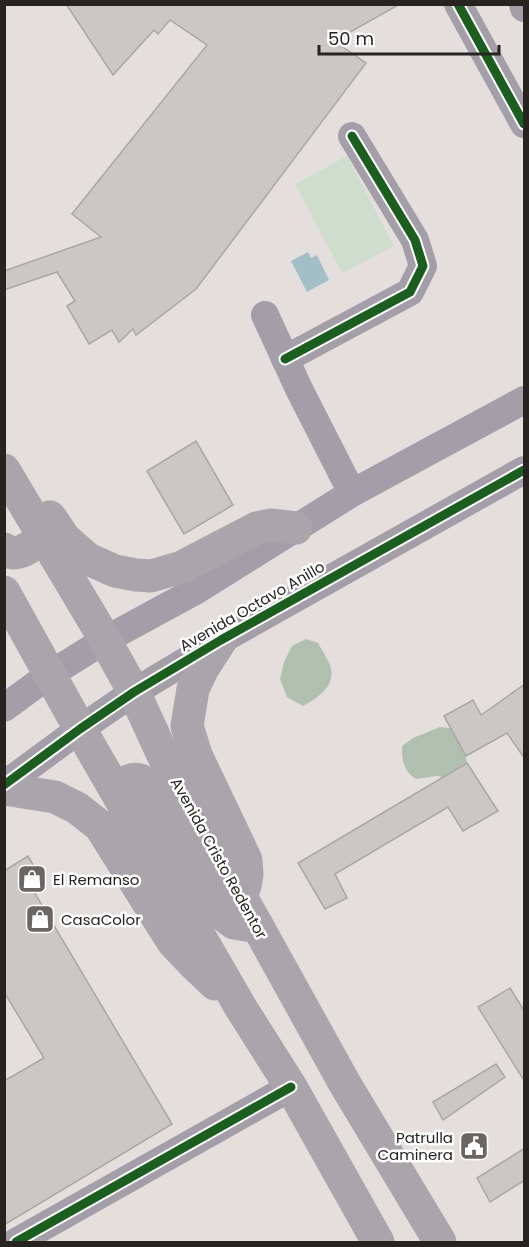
<svg xmlns="http://www.w3.org/2000/svg" width="529" height="1247" viewBox="0 0 529 1247" font-family="Poppins,sans-serif">
<rect width="100%" height="100%" fill="#e4dfdd"/>
<!-- green -->
<path fill="#ceddce" d="M347,156L394,246L342,273L295,184Z"/>
<!-- forest -->
<g fill="#b0bfb0">
<path d="M306,639L318,643C322,650 327,658 330,665C337,685 318,698 303,706L287,697L280,679L284,662L292,646Z"/>
<path d="M440,727L450,728L465,753L467,763L443,777L436,776L416,779C403,771 402,760 402,746L413,738Z"/>
</g>
<!-- water -->
<path fill="#a2bfc7" d="M308,252L311,258L317,255L329,280L307,292L291,261Z"/>
<!-- building -->
<g fill="#cbc7c5" stroke="#aaa6a5" stroke-width="1.5">
<path d="M66,4H400L334,41L366,63L196,289L136,335L133,329L119,342L112,330L89,344L67,306L75,301L57,272L4,290V271L101,237L72,214L207,45L170,20L158,34L154,30L113,75Z"/>
<path d="M196,441L233,505L184,534L147,471Z"/>
<path d="M525,684V759L507,733L466,756L444,716L473,700L481,715Z"/>
<path d="M467,763L498,811L463,831L448,807L335,874L347,898L325,909L298,863Z"/>
<path d="M28,856L45,885L34,892L172,1124L4,1225V1081L44,1058L4,992V871Z"/>
<path d="M510,988L525,1012V1082L478,1007Z"/>
<path d="M496,1064L505,1077L443,1120L433,1102Z"/>
<path d="M525,1148V1180L490,1202L477,1178Z"/>
</g>
<g fill="none" stroke-linecap="round" stroke-linejoin="round">
<!-- minor -->
<g stroke="#a39ea7" stroke-width="28">
<path d="M458,4L524,124"/>
<path d="M523,4L524,8"/>
<path d="M265,315L299,389L352,493"/>
<path d="M285,359L410,292L423,266L415,240L352,136"/>
<path d="M4,708L49,675L105,640L197,590L352,493L524,400"/>
<path d="M4,785L80,729L134,692L221,640L524,470"/>
<path d="M16,1242L291,1087"/>
</g>
<!-- highway -->
<g stroke="#aaa4ab" stroke-width="33">
<path d="M4,470L97,626L134,692L185,803L208,838L258,927L345,1084L440,1242"/>
<path d="M50,517L65,539L88,559L115,571L136,575L151,576L182,567L257,528L271,525L296,528"/>
<path d="M4,549C17,560 32,545 44,537"/>
<path d="M4,592L80,729L241,1008L291,1087L378,1242"/>
<path d="M221,640L203,668L193,689L187,726L196,755L246,860L247,875L245,886"/>
<path d="M4,789L55,797L77,808L100,826L173,942L195,965L215,984"/>
<path d="M116,790C124,784 130,777 140,780L223,915L234,923L258,927"/>
</g>
<!-- cycleway casing -->
<g stroke="#fff" stroke-width="13">
<g id="cycleway">
<path d="M458,4L524,124"/>
<path d="M285,359L410,292L423,266L415,240L352,136"/>
<path d="M4,785L80,729L134,692L221,640L524,470"/>
<path d="M16,1242L291,1087"/>
</g>
</g>
<!-- cycleway -->
<use href="#cycleway" stroke="#1b5e20" stroke-width="9"/>
</g>
<!-- icons -->
<defs>
<g id="shop-square" transform="scale(1.5)"><rect x="-9" y="-9" width="18" height="18" rx="4" fill="#686563" stroke="#fff"/><path d="M-5-2.5h2.3a2.7 3.5 0 0 1 5.4 0H5L5.5 6h-11ZM-1.5-2.5h3a1.5 2.3 0 0 0-3 0Z" fill="#fff"/></g>
<g id="civic-square" transform="scale(1.5)"><rect x="-9" y="-9" width="18" height="18" rx="4" fill="#686563" stroke="#fff"/><path d="M-.6-6.5H3V-4.5H.6V-3L4-1V1h2V6H-6V1h2V-1L-.6-3ZM-1.2 2.5V6h2.4V2.5Z" fill="#fff"/></g>
</defs>
<g fill-rule="evenodd">
<use href="#shop-square" x="32" y="879"/>
<use href="#shop-square" x="40" y="919"/>
<use href="#civic-square" x="474" y="1146"/>
</g>
<g text-anchor="middle" dominant-baseline="central" stroke-width="5" stroke-linejoin="round" paint-order="stroke">
<!-- street labels -->
<g font-size="15" fill="#262321" stroke="#fff">
<text transform="translate(252 606) rotate(-30)">Avenida Octavo Anillo</text>
<text transform="translate(219 858) rotate(61)">Avenida Cristo Redentor</text>
</g>
<!-- poi labels -->
<g font-size="15" fill="#262321" stroke="#fff" text-anchor="start">
<text x="53" y="879">El Remanso</text>
<text x="61" y="919">CasaColor</text>
<text x="453" y="1137" text-anchor="end">Patrulla<tspan x="453" dy="17">Caminera</tspan></text>
</g>
</g>
<!-- border -->
<rect width="529" height="1247" fill="none" stroke="#262321" stroke-width="12"/>
<!-- scale -->
<path d="M319 45v9h180v-9" fill="none" stroke="#262321" stroke-width="3"/>
<text x="328" y="45" font-size="18" fill="#262321" stroke="#ffffff" stroke-width="4.5" paint-order="stroke">50 m</text>
</svg>
